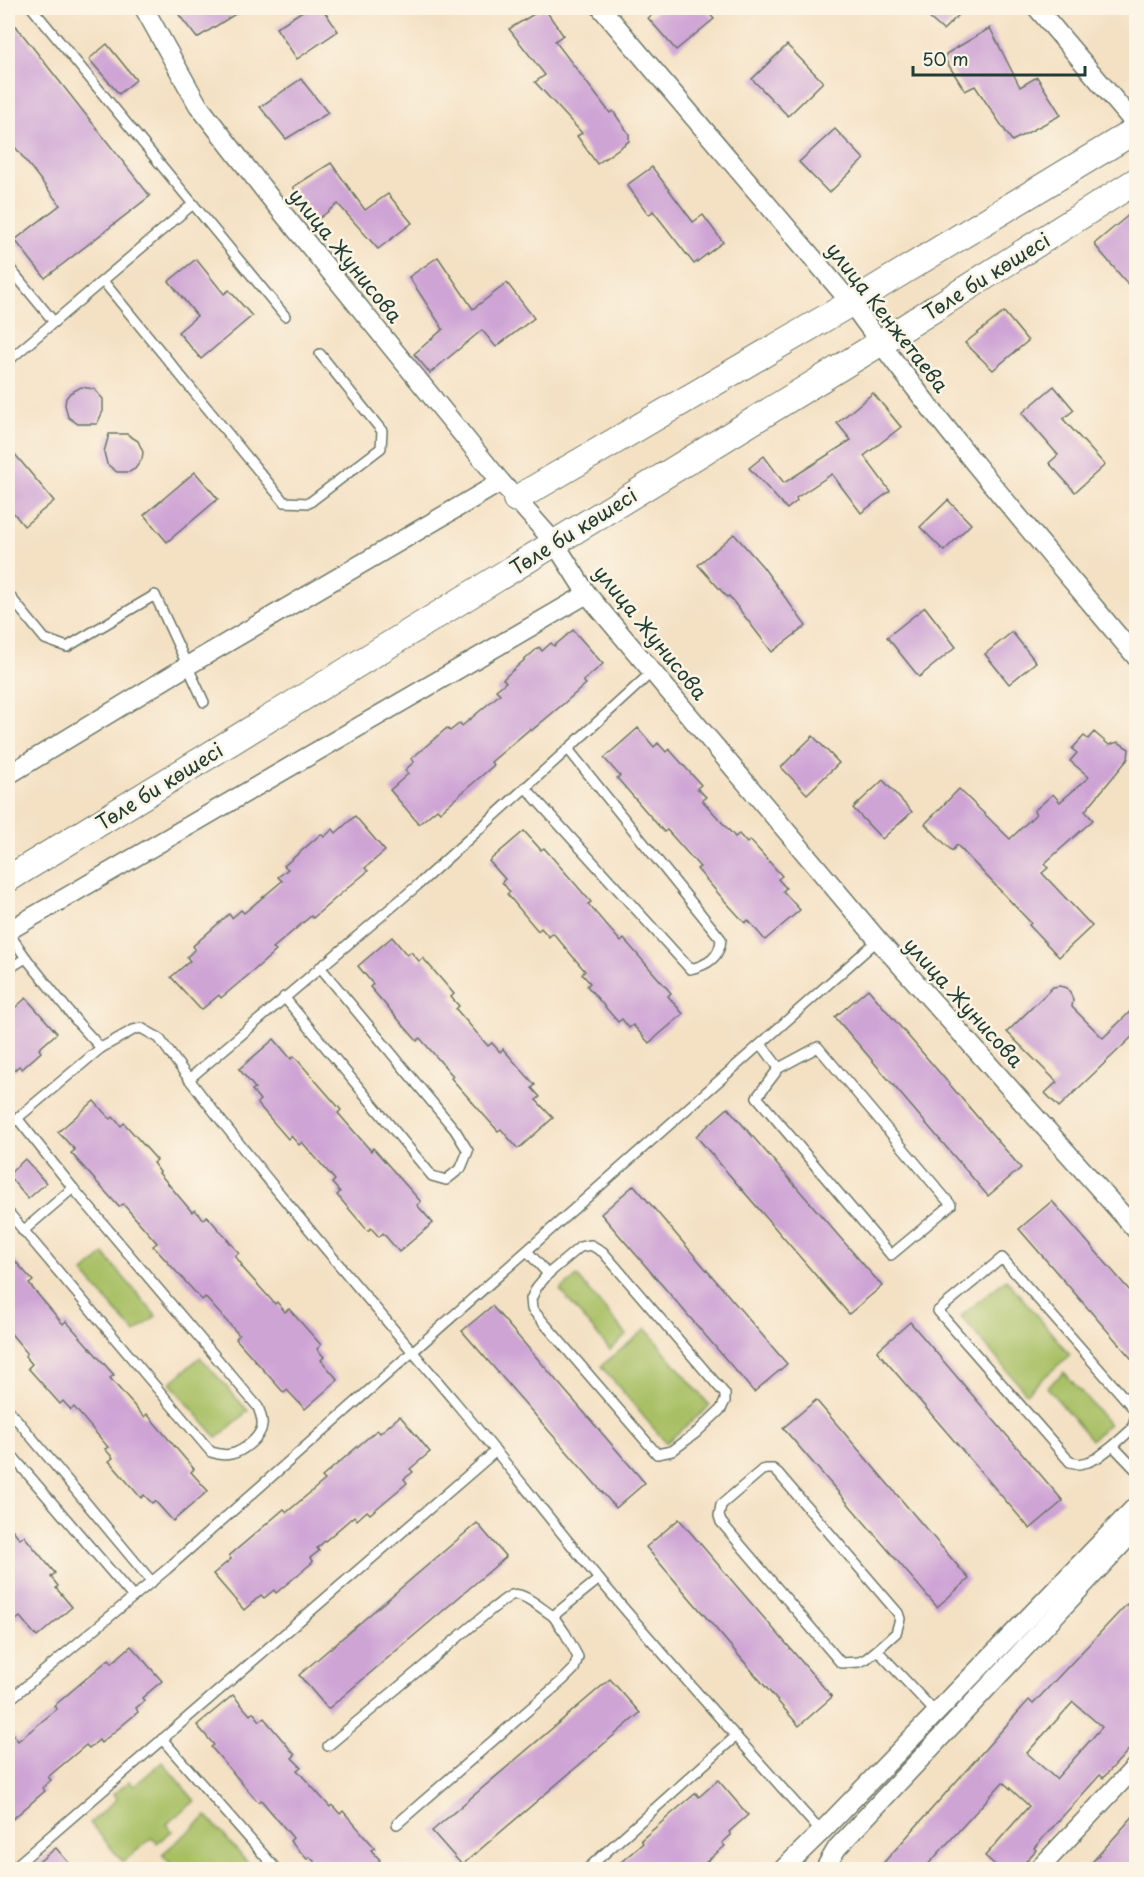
<svg xmlns="http://www.w3.org/2000/svg" width="1144" height="1877" viewBox="0 0 1144 1877" font-family="'Playpen Sans',sans-serif">
<rect width="100%" height="100%" fill="#fcf5e5"/>
<filter id="ink" filterUnits="userSpaceOnUse"><feTurbulence type="fractalNoise" baseFrequency=".0167" numOctaves="2"/><feDisplacementMap in="SourceGraphic" scale="12" xChannelSelector="R" yChannelSelector="G"/><feConvolveMatrix kernelMatrix="1 2 1 2 8 2 1 2 1" color-interpolation-filters="sRGB"/></filter>
<filter id="wash" filterUnits="userSpaceOnUse"><feTurbulence type="fractalNoise" baseFrequency=".008" numOctaves="4" result="noise"/><feDisplacementMap in="SourceGraphic" scale="24" xChannelSelector="R" yChannelSelector="G"/><feGaussianBlur stdDeviation="1.35" result="paint"/><feColorMatrix in="noise" values="0 0 0 0 0 0 0 0 0 0 0 0 0 0 0 0 0 1.4 0 .05"/><feComposite in="paint" operator="in"/></filter>
<g filter="url(#wash)">
<rect width="100%" height="100%" fill="#f4e1c4"/>
<!-- green -->
<g fill="#a8c065" stroke="#647e4c" stroke-width="1.5">
<path d="M104,1254L156,1316L135,1333L83,1273Z"/>
<path d="M577,1276L627,1335L610,1350L560,1290Z"/>
<path d="M1006,1279L1070,1355L1026,1393L961,1316Z"/>
<path d="M646,1329L710,1406L666,1443L601,1366Z"/>
<path d="M200,1357L248,1411L217,1438L170,1383Z"/>
<path d="M1064,1372L1109,1424L1091,1440L1047,1387Z"/>
<path d="M162,1762L195,1801L167,1824L172,1831L157,1843L152,1838L123,1862L90,1823L117,1799L113,1794L129,1781L134,1786Z"/>
<path d="M207,1816L253,1869H175L162,1854Z"/>
</g>
<g id="blocks">
<!-- building -->
<g fill="#cea4d5" fill-rule="evenodd">
<path d="M190,8H245L197,38L179,15Z"/>
<path d="M307,8H322L338,31L297,59L276,28Z"/>
<path d="M544,8L563,35L555,41L610,113L613,111L629,134V141L597,164L577,136L582,133L535,82L545,75L509,29Z"/>
<path d="M661,8H704L714,19L676,50L648,18Z"/>
<path d="M918,8H966L943,30Z"/>
<path d="M8,16L150,196L45,278L15,240L60,205L8,138Z"/>
<path d="M990,28L1020,87L1037,77L1061,115L1012,141L975,86L965,91L946,61V54Z"/>
<path d="M107,44L136,80L119,94L89,59Z"/>
<path d="M787,45L823,82L788,116L752,79Z"/>
<path d="M301,79L328,113L286,139L260,107Z"/>
<path d="M835,129L864,159L829,193L799,162Z"/>
<path d="M331,163L365,210L388,194L412,223L378,249L338,204L317,220L293,187Z"/>
<path d="M652,167L693,222L703,215L723,242L694,264L653,211L649,215L627,185Z"/>
<path d="M1137,208V295L1094,244Z"/>
<path d="M438,257L473,309L507,283L534,318L496,347L482,330L430,373L414,354L443,329L409,277Z"/>
<path d="M196,259L224,294L229,290L252,316L201,359L178,332L197,316L169,281Z"/>
<path d="M1004,312L1028,341L993,370L965,343Z"/>
<path d="M1054,386L1074,410L1063,419L1105,465L1075,492L1049,463L1058,455L1022,413Z"/>
<path d="M81,387L94,389L103,399V411L97,424H78L68,417L65,405L66,398L70,393Z"/>
<path d="M873,393L901,427L864,456L890,491L861,513L832,474L796,498L797,501L787,509L749,468L764,456L784,483L851,440L837,423Z"/>
<path d="M109,434H127L138,441L143,452L142,459L135,469L129,472H117L107,464L104,452Z"/>
<path d="M8,446L54,501L24,526L8,506Z"/>
<path d="M195,472L218,499L167,542L144,515Z"/>
<path d="M948,500L971,524L944,551L920,527Z"/>
<path d="M734,534L763,567L806,626L772,652L729,596L727,597L698,565Z"/>
<path d="M925,607L956,647L919,677L887,637Z"/>
<path d="M573,630L603,664L583,681L586,684L562,705L531,731L530,729L491,762L494,765L471,785L440,812L437,809L419,824L390,790L408,774L405,770L414,762L411,759L447,728L450,731L460,723L462,726L500,694L496,690L506,682L503,679L539,647L542,651L551,643L554,646Z"/>
<path d="M1012,632L1036,662L1009,684L985,654Z"/>
<path d="M638,728L654,747L658,743L666,752L669,749L701,785L697,788L706,797L702,800L735,837L739,834L747,843L750,840L782,876L778,879L786,888L783,891L800,910L765,940L748,920L745,923L724,900L697,869L700,867L667,830L664,832L644,809L617,778L620,776L604,758Z"/>
<path d="M1094,732L1109,745L1118,742L1129,749L1128,759L1085,811L1093,820L1044,864L1048,868L1042,873L1092,926L1059,957L1029,925L1031,923L957,845L952,851L925,824L959,789L1010,839L1036,814L1034,811L1053,794L1060,802L1089,777L1070,761L1077,753L1072,749L1084,736L1088,739Z"/>
<path d="M813,736L839,763L807,794L781,767Z"/>
<path d="M883,780L912,812L882,839L853,808Z"/>
<path d="M355,816L385,851L365,868L368,871L344,891L313,918L311,916L273,948L276,951L252,972L221,998L219,995L201,1010L171,977L190,961L187,957L195,949L193,946L229,914L232,918L241,910L244,913L282,881L278,877L288,869L284,866L321,834L324,837L333,829L336,833Z"/>
<path d="M524,831L541,850L544,848L564,871L591,902L588,904L621,942L624,939L644,962L671,993L668,996L683,1014L649,1043L633,1025L629,1028L622,1019L618,1022L587,986L590,983L582,974L585,971L553,933L549,937L541,928L538,931L507,894L510,892L502,882L505,879L489,861Z"/>
<path d="M392,937L407,955L411,952L419,961L423,958L454,994L451,997L459,1006L456,1009L488,1046L492,1043L500,1052L503,1049L535,1085L532,1088L540,1097L536,1100L553,1118L518,1149L501,1129L498,1131L451,1078L453,1076L420,1038L417,1041L370,987L373,984L358,966Z"/>
<path d="M1060,986L1067,988L1070,992L1073,1000L1072,1007L1103,1038L1137,1005V1032L1059,1107L1045,1093L1057,1082L1007,1032L1053,987Z"/>
<path d="M868,989L1021,1168L988,1196L835,1017Z"/>
<path d="M26,998L57,1033L39,1049L41,1052L22,1069L19,1066L8,1076V1014Z"/>
<path d="M274,1039L291,1059L294,1056L341,1110L338,1113L371,1151L373,1148L421,1202L417,1205L433,1223L399,1252L383,1233L379,1237L371,1228L368,1231L337,1195L340,1192L332,1183L335,1180L302,1142L299,1145L291,1136L288,1139L257,1103L260,1100L252,1090L255,1088L239,1069Z"/>
<path d="M94,1101L110,1119L113,1117L121,1126L124,1123L157,1160L153,1163L160,1172L159,1173L192,1212L195,1210L203,1219L207,1216L239,1253L235,1256L242,1265L241,1266L275,1304L277,1302L285,1312L289,1309L321,1345L317,1349L324,1357L321,1360L338,1380L305,1409L287,1390L284,1393L236,1339L239,1335L205,1297L202,1300L153,1246L157,1243L123,1204L119,1207L71,1153L75,1150L58,1132Z"/>
<path d="M728,1108L882,1286L849,1314L696,1136Z"/>
<path d="M25,1159L46,1183L28,1199L8,1175Z"/>
<path d="M634,1185L787,1364L754,1392L601,1214Z"/>
<path d="M1052,1201L1137,1299V1365L1019,1229Z"/>
<path d="M8,1253L33,1281L29,1284L63,1324L66,1321L114,1375L110,1378L144,1417L147,1414L194,1469L191,1472L208,1491L173,1521L155,1501L152,1503L144,1495L141,1498L109,1461L113,1458L105,1449L108,1447L74,1407L71,1410L63,1401L60,1404L28,1368L32,1364L25,1356L27,1353L8,1330Z"/>
<path d="M492,1306L645,1483L616,1508L462,1331Z"/>
<path d="M910,1322L1063,1501L1030,1529L877,1351Z"/>
<path d="M816,1400L969,1579L937,1607L783,1428Z"/>
<path d="M400,1416L430,1452L410,1469L413,1472L404,1479L407,1483L370,1514L367,1511L357,1520L354,1516L317,1548L319,1551L310,1558L313,1562L276,1593L274,1590L264,1598L261,1595L244,1610L213,1574L231,1559L229,1556L284,1509L287,1512L325,1480L322,1477L377,1430L380,1433Z"/>
<path d="M679,1519L832,1697L799,1726L646,1547Z"/>
<path d="M477,1523L506,1557L328,1709L299,1675Z"/>
<path d="M8,1524L20,1539L24,1536L55,1573L51,1577L58,1586L56,1588L72,1607L37,1637L20,1617L16,1620L8,1610Z"/>
<path d="M1127,1604L1137,1613V1741L1103,1778L1100,1775L1034,1848L1036,1850L1019,1869H1000L985,1856L1029,1806L1003,1782L924,1869H878L1029,1700L1033,1704ZM1073,1702L1102,1727L1056,1779L1027,1753Z"/>
<path d="M131,1646L162,1681L142,1698L144,1701L136,1708L138,1712L101,1743L99,1740L89,1748L86,1745L48,1777L51,1780L42,1788L45,1791L8,1823V1728L18,1741L57,1709L54,1706L109,1659L112,1663Z"/>
<path d="M610,1679L640,1713L462,1865L432,1831Z"/>
<path d="M233,1695L250,1715L253,1712L260,1721L264,1718L295,1755L292,1758L301,1767L297,1770L330,1807L332,1805L340,1814L343,1811L375,1848L371,1850L380,1860L370,1869H321L310,1857L307,1859L290,1841L293,1838L261,1800L258,1802L211,1747L214,1745L197,1725Z"/>
<path d="M718,1780L748,1815L729,1832L731,1835L722,1843L725,1846L698,1869H613L643,1843L641,1840L677,1809L696,1793L699,1797Z"/>
<path d="M1137,1812V1869H1086Z"/>
<path d="M56,1848L74,1869H30Z"/>
</g>
</g>
</g>
<g filter="url(#ink)">
<use href="#blocks" fill-opacity="0" stroke="#6a7666" stroke-width="1.5"/>
<g fill="none" stroke-linecap="round" stroke-linejoin="round">
<!-- lane casing -->
<g stroke="#6a7666" stroke-width="12">
<g id="lane">
<path d="M32,8L285,316"/>
<path d="M8,266L54,322L193,204"/>
<path d="M103,281L284,502L309,503L381,448L382,431L320,354"/>
<path d="M8,361L54,322"/>
<path d="M8,594L45,639L67,647L155,595L204,702"/>
<path d="M568,749L419,884L189,1079C273,1190 366,1296 456,1403C505,1461 551,1521 599,1579C671,1665 747,1748 821,1832"/>
<path d="M525,787L690,969C707,965 720,958 721,939L568,749L653,671"/>
<path d="M8,932L26,958"/>
<path d="M8,969L26,958L79,1024L101,1048L8,1126"/>
<path d="M284,997L432,1176L446,1180L461,1168L468,1151L455,1130L320,967"/>
<path d="M761,1044L779,1068L757,1097L891,1255L951,1205L818,1047L779,1068"/>
<path d="M101,1048L133,1030L141,1028L159,1038L189,1079"/>
<path d="M8,1212L211,1452C218,1454 224,1456 231,1454C242,1452 260,1438 262,1426C263,1419 260,1413 258,1407L73,1188L17,1118"/>
<path d="M23,1231L73,1188"/>
<path d="M591,1245L603,1252L725,1394V1401L721,1409L696,1433L672,1451L657,1454L532,1309L531,1299L537,1287L548,1274L580,1247Z"/>
<path d="M527,1251L548,1274"/>
<path d="M1002,1258L1134,1409L1136,1415L1132,1429L1113,1446L1097,1458L1088,1462L1079,1464L1070,1462L938,1311Z"/>
<path d="M8,1409L152,1582"/>
<path d="M1113,1446L1136,1470"/>
<path d="M8,1451L133,1597"/>
<path d="M767,1469H773L778,1473L898,1613L900,1619L896,1633L877,1650L866,1659L859,1662L841,1663L721,1522L719,1516L721,1505L762,1470Z"/>
<path d="M877,1650L936,1713"/>
<path d="M8,1701L167,1569L878,940"/>
<path d="M162,1739L277,1870"/>
<path d="M328,1746L492,1609C498,1605 505,1598 512,1595C523,1591 543,1610 553,1616L599,1579"/>
<path d="M397,1824L563,1680L574,1669L578,1657L565,1633L553,1616"/>
<path d="M11,1870L496,1451"/>
<path d="M586,1870L736,1736"/>
</g>
</g>
<!-- street casing -->
<g stroke="#6a7666" stroke-width="21">
<g id="street">
<path d="M144,8L198,105L268,195L501,482L554,542L587,594L878,940L1136,1230"/>
<path d="M601,8L851,303C940,426 1039,541 1136,657"/>
<path d="M1037,8L1136,125"/>
<path d="M8,775L187,666L501,482"/>
<path d="M8,931L587,594"/>
<path d="M782,1870L821,1832L1136,1506"/>
<path d="M829,1870L827,1865L837,1848L1136,1529"/>
<path d="M1038,1870L1136,1766"/>
</g>
</g>
<!-- secondary casing -->
<g stroke="#6a7666" stroke-width="28">
<g id="secondary">
<path d="M516,499L851,303L1136,130"/>
<path d="M8,879L880,343L1136,181"/>
</g>
</g>
<!-- lane -->
<use href="#lane" stroke="#fff" stroke-width="9"/>
<!-- street -->
<use href="#street" stroke="#fff" stroke-width="18"/>
<!-- secondary -->
<use href="#secondary" stroke="#fff" stroke-width="26"/>
</g>
</g>
<g text-anchor="middle" dominant-baseline="central" stroke-width="5" stroke-linejoin="round" paint-order="stroke">
<!-- street labels -->
<g font-size="20" fill="#1f3d34" stroke="#fcf5e5">
<text transform="translate(346 255) rotate(51)">улица Жунисова</text>
<text transform="translate(986 276) rotate(-32)">Төле би көшесі</text>
<text transform="translate(888 317) rotate(52)">улица Кенжетаева</text>
<text transform="translate(573 531) rotate(-32)">Төле би көшесі</text>
<text transform="translate(651 632) rotate(51)">улица Жунисова</text>
<text transform="translate(159 786) rotate(-32)">Төле би көшесі</text>
<text transform="translate(964 1002) rotate(48)">улица Жунисова</text>
</g>
</g>
<!-- margin -->
<rect width="1144" height="1877" fill="none" stroke="#fcf5e5" stroke-width="30"/>
<!-- scale -->
<path d="M913 66v9h172v-9" fill="none" stroke="#1f3d34" stroke-width="3"/>
<text x="922" y="66" font-size="18" fill="#1f3d34" stroke="#fcf5e5" stroke-width="4.5" paint-order="stroke">50 m</text>
</svg>
